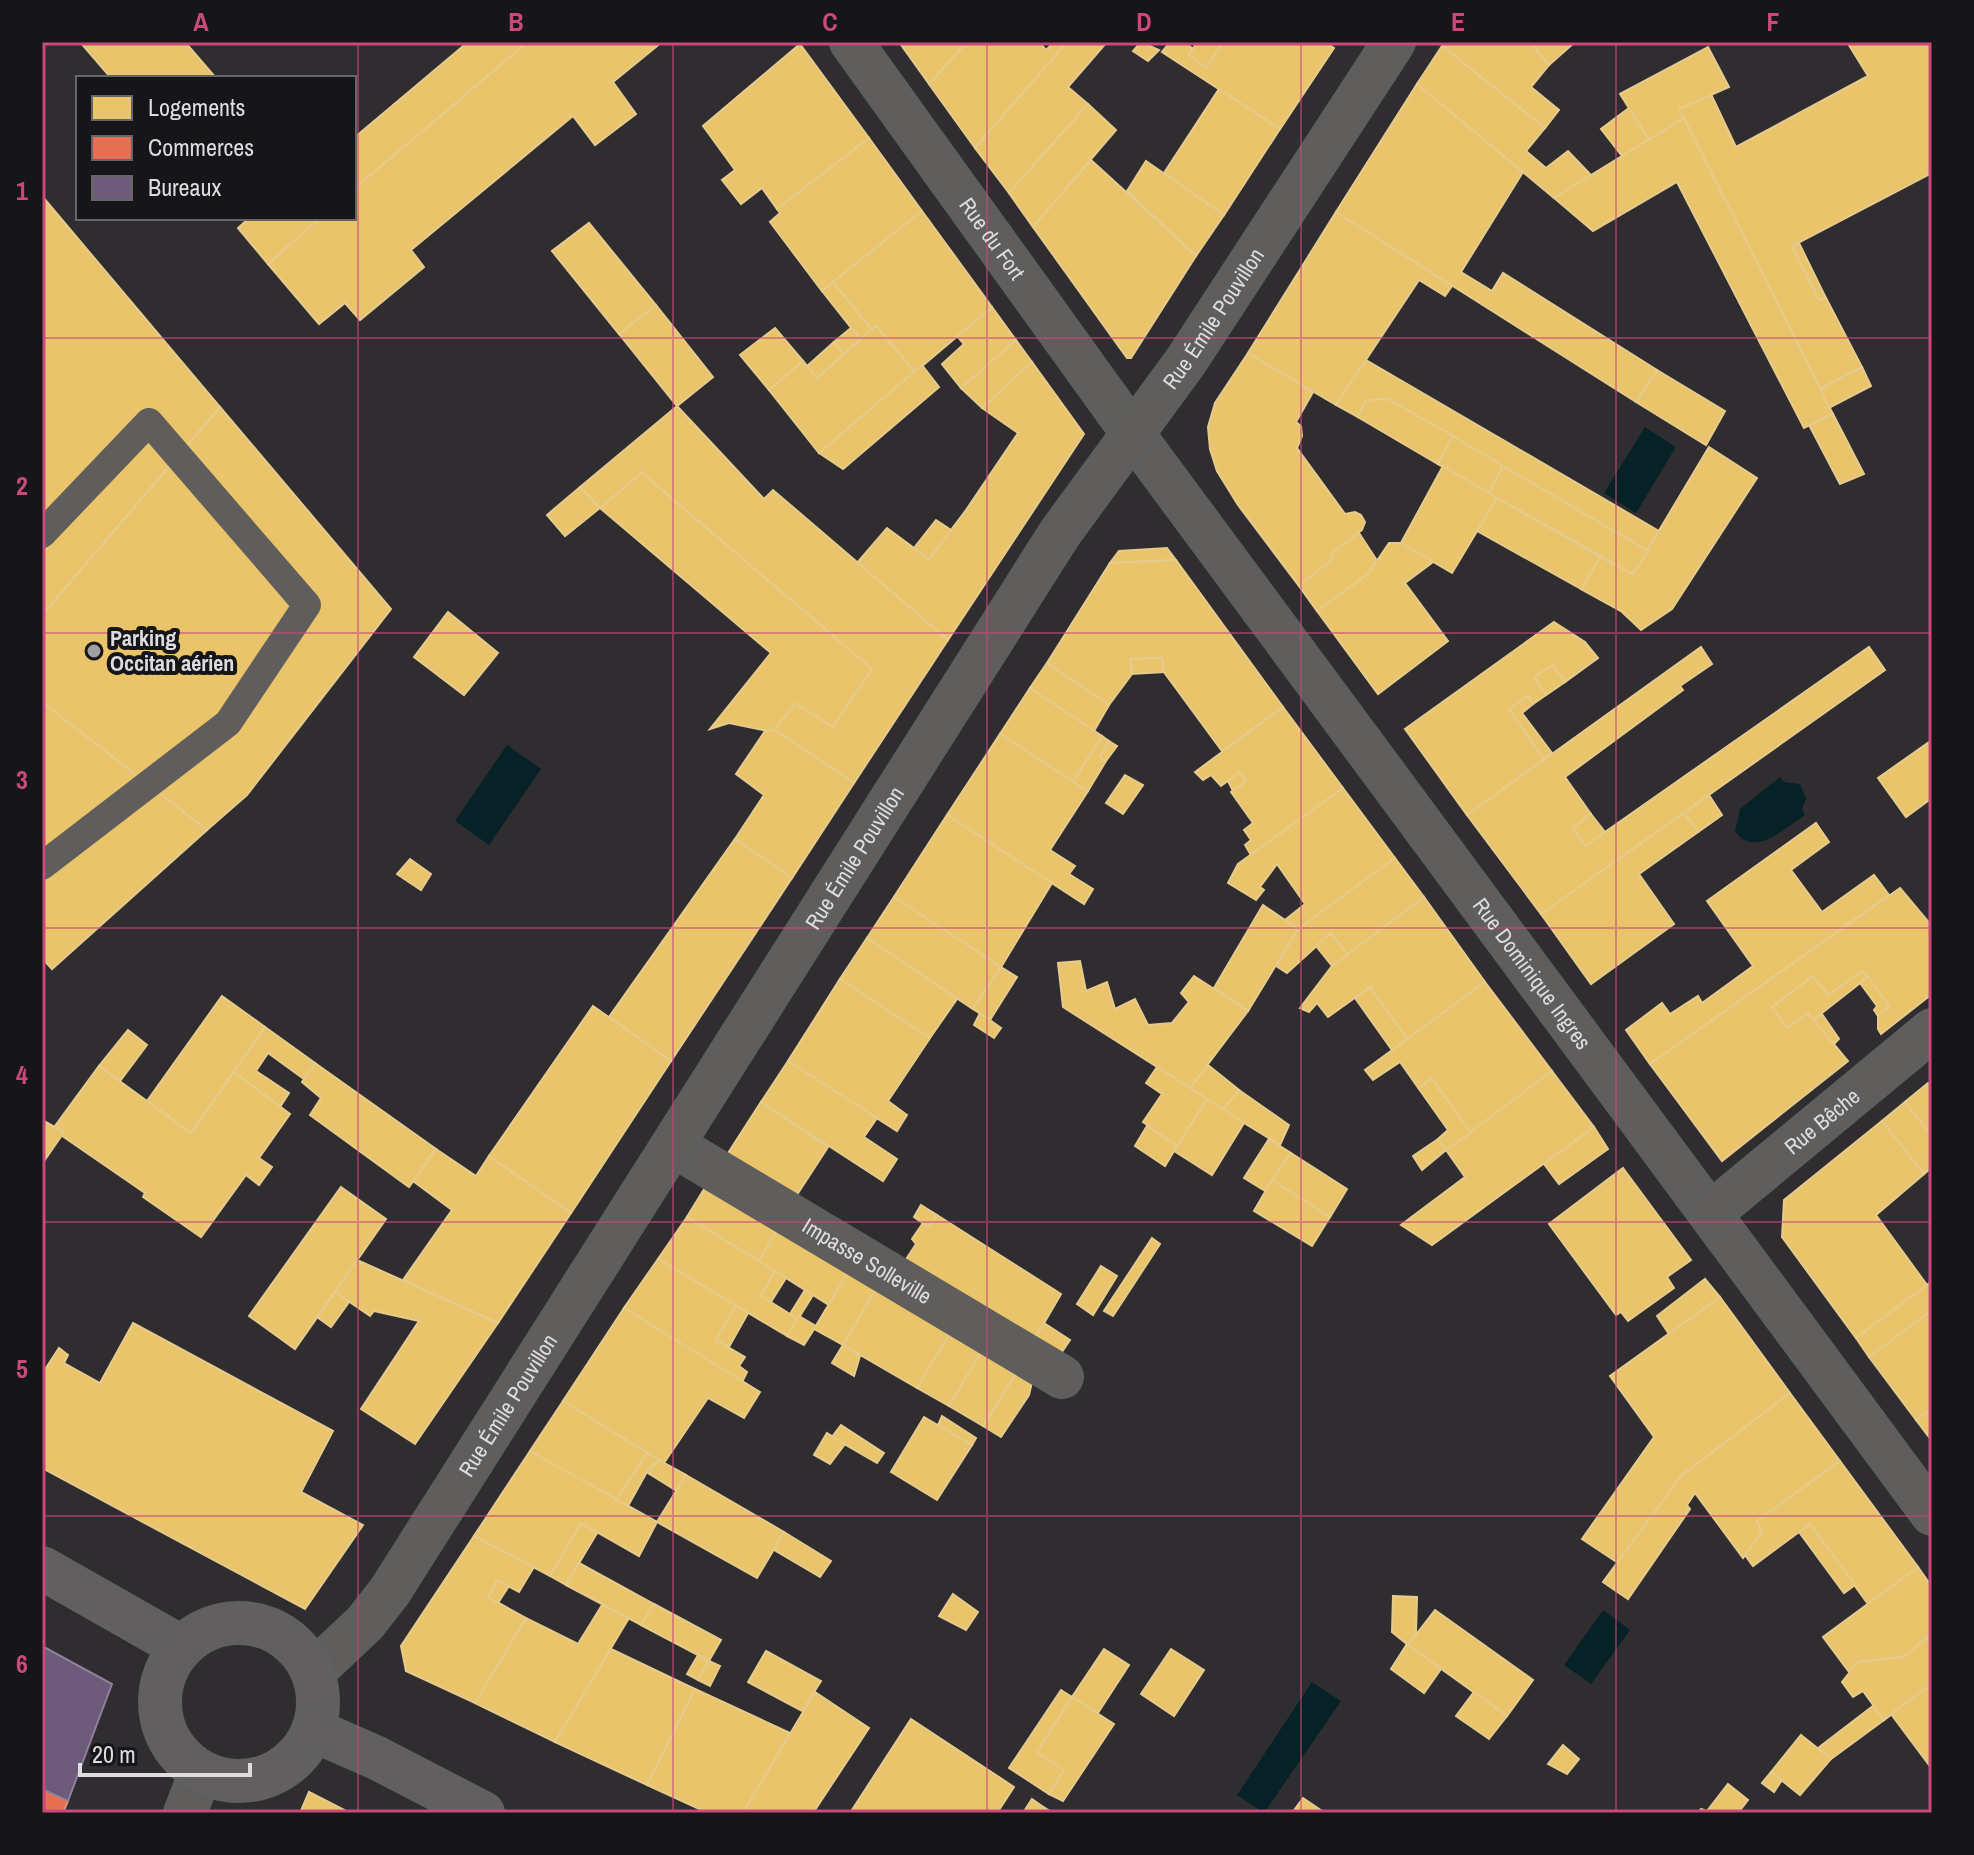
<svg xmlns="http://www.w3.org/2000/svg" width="1974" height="1855" viewBox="0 0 1974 1855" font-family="'Archivo Narrow',sans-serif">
<rect width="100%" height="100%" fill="#2f2d30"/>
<!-- water -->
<g fill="#062227">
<path d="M1645,427L1676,447L1636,513L1604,493Z"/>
<path d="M507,745L541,769L489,845L455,821Z"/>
<path d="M1780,777L1784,782L1800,784L1806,799L1802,809L1805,815C1785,828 1754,859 1735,831L1740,809Z"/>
<path d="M1603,1610L1630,1630L1591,1684L1564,1665Z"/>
<path d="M1312,1682L1341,1701L1264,1813L1237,1795Z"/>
</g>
<!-- homes -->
<g fill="#e9c46a" stroke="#e6cb8d" stroke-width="2">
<path d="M80,42H185L216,78H111Z"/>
<path d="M468,42H528L354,189V138Z"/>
<path d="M528,42H662L613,82L636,114L595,145L573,116L411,250L424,267L360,320L345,303L319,324L268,264L320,218H354V189Z"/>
<path d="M899,42H967L929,84Z"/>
<path d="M967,42H1039L1046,50L1054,42H1067L975,148L929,84Z"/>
<path d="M1067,42H1107L1068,87L1088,104L1009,193L975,148Z"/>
<path d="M1141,42L1159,50L1148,61L1133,51Z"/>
<path d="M1170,42H1184L1192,48L1189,55L1206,68L1223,42H1325L1334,48L1280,129L1162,52Z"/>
<path d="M1197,42H1223L1206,68L1189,55Z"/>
<path d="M1444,42H1530L1549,65L1531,87L1559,110L1545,128L1442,46Z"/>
<path d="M1530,42H1575L1549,65Z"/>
<path d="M1847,42H1932V173L1792,246L1819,300L1826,298L1862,367L1820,389L1679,109L1711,94L1736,147L1868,76Z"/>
<path d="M800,44L869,138L777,209L762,188L741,204L722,180L735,170L703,126Z"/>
<path d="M1442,46L1545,128L1526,151L1546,168L1568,151L1591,175L1554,198L1417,84Z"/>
<path d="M1708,47L1729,87L1679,109L1684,118L1649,140L1620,94Z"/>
<path d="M1417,84L1523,172L1461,272L1492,291L1503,273L1657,370L1636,402L1336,212Z"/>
<path d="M1219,89L1280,129L1224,215L1164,173Z"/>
<path d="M1088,104L1116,130L1033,227L1009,193Z"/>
<path d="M1629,108L1649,140L1622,156L1601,129Z"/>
<path d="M1684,118L1833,414L1804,428L1677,182L1593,231L1554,198Z"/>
<path d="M869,138L922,211L822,291L770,222L780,213L777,209Z"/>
<path d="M1091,160L1196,256L1131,358H1127L1033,227Z"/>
<path d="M1146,161L1224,215L1196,256L1127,191Z"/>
<path d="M42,196L220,407L42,615Z"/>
<path d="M922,211L992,307L915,372L876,326L872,330L833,282Z"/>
<path d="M1336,212L1452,286L1445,296L1419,280L1336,405L1248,353Z"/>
<path d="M249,218H320L268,264L238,228Z"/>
<path d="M589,223L656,305L619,334L552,251Z"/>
<path d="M1799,243L1826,298L1819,300L1792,246Z"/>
<path d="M833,282L872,330L860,339L822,291Z"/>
<path d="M656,305L713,377L677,406L619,334Z"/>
<path d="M992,307L1016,340L961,388L942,364L964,344L957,336Z"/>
<path d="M876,326L915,372L819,453L769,390L803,361L817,378Z"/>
<path d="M775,328L803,361L769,390L740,355Z"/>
<path d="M851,328L860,339L844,354L834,342Z"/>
<path d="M1016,340L1032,362L982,408L961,388Z"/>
<path d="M834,342L844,354L817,378L807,366Z"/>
<path d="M1248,353L1313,392L1296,422L1301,426L1302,436L1297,448L1345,514L1355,512L1361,515L1365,522L1362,530L1331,554L1333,559L1299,586L1238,505L1217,471L1210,449L1208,427L1215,403Z"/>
<path d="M1366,360L1659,531L1648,551L1388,399L1366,400L1358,417L1336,405Z"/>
<path d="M1032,362L1084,434L948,640L857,563L887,528L929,559L966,510L1018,433L982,408Z"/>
<path d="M922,365L939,387L843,469L819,453Z"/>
<path d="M1862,367L1871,386L1829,408L1820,389Z"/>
<path d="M1657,370L1725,411L1706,445L1636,402Z"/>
<path d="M1388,399L1453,436L1438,464L1358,417L1366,400Z"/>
<path d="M677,406L764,499L773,490L948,640L854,783L775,730L773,732L795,703L833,727L872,669L642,473L600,508L580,487Z"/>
<path d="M220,407L391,609L247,795L207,830L42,702V615Z"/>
<path d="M1833,414L1864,474L1840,484L1809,425Z"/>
<path d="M1453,436L1503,466L1489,493L1438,464Z"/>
<path d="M1709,447L1757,478L1672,609L1641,630L1621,611L1581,589L1600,557L1633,574Z"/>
<path d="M1443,466L1497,498L1452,573L1401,543Z"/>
<path d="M1503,466L1648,551L1633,574L1489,493Z"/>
<path d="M642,473L872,669L833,727L795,703L773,732L729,723L710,729L771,653L600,508Z"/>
<path d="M580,487L600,508L565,536L547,515Z"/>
<path d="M1497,498L1600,557L1581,589L1477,531Z"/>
<path d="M936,520L951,530L929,559L914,548Z"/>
<path d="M1359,533L1376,559L1368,574L1317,611L1299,586L1333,559L1331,554Z"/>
<path d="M1389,543H1401L1433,562L1405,583L1448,641L1378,694L1317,611L1368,574Z"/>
<path d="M1167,548L1176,560L1110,563L1119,551Z"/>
<path d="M1176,560L1283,707L1222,751L1164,672L1162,658L1131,659L1132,674L1109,705L1047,663L1110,563Z"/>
<path d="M448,612L498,653L464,695L414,657Z"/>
<path d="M1554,622L1585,642L1598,658L1565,682L1553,665L1534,677L1546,695L1533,704L1528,696L1509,709L1544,759L1467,815L1405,729Z"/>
<path d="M1701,647L1712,664L1680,686L1683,690L1565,777L1591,814L1573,828L1585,846L1869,647L1885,670L1541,914L1467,815Z"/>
<path d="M1162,658L1164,672L1132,674L1131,659Z"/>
<path d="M1047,663L1109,705L1094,731L1030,688Z"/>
<path d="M1553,665L1565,682L1546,695L1534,677Z"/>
<path d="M1030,688L1102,736L1073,782L1000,734Z"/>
<path d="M1528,696L1533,704L1522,713L1552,753L1544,759L1509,709Z"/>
<path d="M42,702L207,830L52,969L42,958Z"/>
<path d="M1283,707L1343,788L1251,855L1245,845L1251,840L1244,830L1253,823L1231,792L1246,781L1240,772L1221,786L1211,775L1203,780L1195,772Z"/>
<path d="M775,730L854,783L792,878L735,839L764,795L736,774L765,731Z"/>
<path d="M1000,734L1088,791L1050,850L1075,866L1069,874L1093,889L1084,904L947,815Z"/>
<path d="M1102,736L1109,741L1100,757L1106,761L1088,791L1073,782Z"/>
<path d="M1932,740V798L1906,817L1878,778Z"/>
<path d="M1109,741L1117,746L1106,761L1100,757Z"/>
<path d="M1240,772L1246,781L1233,791L1228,781Z"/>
<path d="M1125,775L1143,785L1123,814L1106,803Z"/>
<path d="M1343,788L1395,858L1298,929L1285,920L1305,904L1277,864L1260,887L1264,890L1256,900L1228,883L1238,864Z"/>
<path d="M1709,795L1722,815L1698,832L1684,813Z"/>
<path d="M1684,813L1698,832L1639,874L1674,924L1591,984L1541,914Z"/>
<path d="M1591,814L1605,832L1585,846L1573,828Z"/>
<path d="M947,815L1052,883L1001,967L894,897Z"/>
<path d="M1816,823L1829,842L1791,870L1822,912L1874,875L1889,895L1650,1064L1626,1030L1662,1003L1670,1014L1698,996L1702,1003L1753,966L1707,901Z"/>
<path d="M735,839L792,878L671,1061L609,1017Z"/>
<path d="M1395,858L1424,897L1348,955L1331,933L1287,973L1276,966L1298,929Z"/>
<path d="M410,859L431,874L421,890L397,874Z"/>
<path d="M1900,888L1932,926V994L1881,1034L1878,1029V1016L1889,1006L1862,971L1828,995L1813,976L1772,1007L1787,1028L1808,1013L1848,1061L1722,1161L1650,1064Z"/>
<path d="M894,897L1001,967L973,1009L867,938Z"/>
<path d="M1424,897L1485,982L1407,1039L1370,987L1328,1017L1317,1003L1309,1012L1300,1008L1332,966Z"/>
<path d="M1263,905L1298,929L1248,1011L1214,988Z"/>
<path d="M1331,933L1348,955L1332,966L1316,946Z"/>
<path d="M867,938L957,999L930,1038L840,979Z"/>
<path d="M1080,961L1086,991L1107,982L1115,1009L1135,999L1148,1025L1172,1023L1189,1002L1181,993L1194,976L1248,1011L1190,1088L1063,1007L1058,963Z"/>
<path d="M1001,967L1017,977L990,1020L973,1009Z"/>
<path d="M1862,971L1868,977L1813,1020L1808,1013L1787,1028L1772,1007L1813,976L1828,995Z"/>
<path d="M1868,977L1889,1006L1878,1016L1874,1010L1877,1006L1860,983Z"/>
<path d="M840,979L930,1038L888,1101L907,1115L897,1131L788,1061Z"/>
<path d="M1485,982L1552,1071L1471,1133L1431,1078L1419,1089L1400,1062L1373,1080L1365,1070Z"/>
<path d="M1370,987L1407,1039L1392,1050L1355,998Z"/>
<path d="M222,996L265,1027L191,1133L147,1101Z"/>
<path d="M593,1006L671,1061L571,1213L489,1156Z"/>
<path d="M980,1013L1001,1028L994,1038L974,1025Z"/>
<path d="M1822,1014L1839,1039L1834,1044L1813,1020Z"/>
<path d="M265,1027L315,1063L304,1079L268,1053L256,1071L289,1093L280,1107L234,1072Z"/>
<path d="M128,1030L147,1045L120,1081L99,1066Z"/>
<path d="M788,1061L877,1118L864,1137L897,1159L883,1181L761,1102Z"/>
<path d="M315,1063L436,1149L409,1187L310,1115L321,1098L302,1082Z"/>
<path d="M1208,1065L1239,1090L1223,1110L1190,1088Z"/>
<path d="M99,1066L191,1133L234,1072L290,1114L259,1158L272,1167L259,1185L246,1175L201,1237L143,1197L145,1193L61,1135L64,1132L55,1126Z"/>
<path d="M1157,1067L1207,1099L1177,1146L1143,1122L1162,1094L1146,1083Z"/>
<path d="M1552,1071L1594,1127L1432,1245L1401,1225L1465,1177L1446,1150Z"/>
<path d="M1431,1078L1471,1133L1446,1150L1438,1139L1448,1130L1419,1089Z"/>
<path d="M1928,1083L1932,1086V1136L1905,1102Z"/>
<path d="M1239,1090L1289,1125L1280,1145L1223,1110Z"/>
<path d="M1207,1099L1244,1123L1212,1175L1174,1151Z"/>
<path d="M761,1102L828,1147L793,1201L723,1161Z"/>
<path d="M1905,1102L1932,1136V1167L1924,1174L1882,1121Z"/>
<path d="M42,1120L64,1132L42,1164Z"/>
<path d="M1882,1121L1924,1174L1876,1215L1927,1285L1856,1338L1782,1237L1784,1200Z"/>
<path d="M1147,1126L1177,1146L1165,1166L1135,1146Z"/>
<path d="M1594,1127L1608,1149L1559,1184L1544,1164Z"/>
<path d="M1269,1139L1291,1153L1265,1191L1244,1178Z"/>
<path d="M1438,1139L1446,1150L1422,1170L1413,1156Z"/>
<path d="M436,1149L476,1176L489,1156L571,1213L498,1323L403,1280L452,1210L413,1181Z"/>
<path d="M1291,1153L1347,1189L1330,1217L1272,1180Z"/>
<path d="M1623,1168L1691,1260L1667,1277L1674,1288L1628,1321L1621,1312L1616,1315L1549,1224Z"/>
<path d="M1272,1180L1330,1217L1312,1246L1254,1211Z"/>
<path d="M709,1181L781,1224L759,1261L687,1217Z"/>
<path d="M341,1187L386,1219L295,1349L249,1316Z"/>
<path d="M921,1205L937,1215L928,1227L914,1217Z"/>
<path d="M937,1215L1061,1294L1033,1342L903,1264L916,1244L912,1239L923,1223L928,1227Z"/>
<path d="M687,1217L775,1271L761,1296L798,1319L787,1336L658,1259Z"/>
<path d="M781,1224L852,1266L829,1305L759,1261Z"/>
<path d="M1152,1238L1160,1244L1113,1316L1104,1311Z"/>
<path d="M658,1259L736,1306L716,1340L745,1357L739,1366L747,1372L742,1382L624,1308Z"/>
<path d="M357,1260L498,1323L415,1444L361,1409L419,1321L374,1311L370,1316L335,1292Z"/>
<path d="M852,1266L880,1282L843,1345L814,1329Z"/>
<path d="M1101,1266L1117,1276L1093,1315L1077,1304Z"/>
<path d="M775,1271L786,1278L771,1302L761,1296Z"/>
<path d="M1705,1279L1720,1297L1669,1334L1657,1316Z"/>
<path d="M1932,1281V1310L1869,1357L1856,1338Z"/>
<path d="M880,1282L954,1326L917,1388L843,1345Z"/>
<path d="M805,1290L813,1295L798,1319L790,1314Z"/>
<path d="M335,1292L349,1302L331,1327L317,1317Z"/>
<path d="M1720,1297L1790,1393L1681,1476L1618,1563L1582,1539L1654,1437L1610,1376Z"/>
<path d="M736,1306L748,1313L729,1347L716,1340Z"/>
<path d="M624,1308L760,1392L744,1418L708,1398L664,1463L563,1401Z"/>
<path d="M1932,1310V1409L1916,1420L1869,1357Z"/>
<path d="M799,1316L816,1326L804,1345L787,1336Z"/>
<path d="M133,1323L333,1431L301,1492L363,1525L305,1609L42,1468V1374L59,1348L68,1355L64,1363L100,1383Z"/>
<path d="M1044,1323L1070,1340L1057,1359L1033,1342Z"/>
<path d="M954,1326L986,1344L949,1406L917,1388Z"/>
<path d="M986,1344L1022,1364L983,1426L949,1406Z"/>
<path d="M843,1345L860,1356L854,1376L832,1363Z"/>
<path d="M1022,1364L1032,1382L1029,1395L1001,1437L983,1426Z"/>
<path d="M1790,1393L1840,1461L1757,1521L1762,1532L1743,1558L1695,1493L1687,1505L1690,1509L1628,1599L1603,1582L1681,1476Z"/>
<path d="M563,1401L647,1453L616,1500L530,1451Z"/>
<path d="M1932,1409V1441L1916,1420Z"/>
<path d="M942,1416L976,1438L972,1445L938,1425Z"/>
<path d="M924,1417L972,1445L937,1500L891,1472Z"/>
<path d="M841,1425L884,1453L877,1463L832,1437Z"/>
<path d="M827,1433L845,1444L830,1464L814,1455Z"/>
<path d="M530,1451L657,1522L639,1556L581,1523L550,1576L474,1536Z"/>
<path d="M647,1453L659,1460L648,1470L628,1506L616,1500Z"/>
<path d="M659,1460L686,1475L677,1491L648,1473Z"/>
<path d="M1840,1461L1918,1567L1868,1604L1810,1524L1753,1566L1745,1555L1762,1532L1757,1521Z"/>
<path d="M686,1475L784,1532L757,1578L657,1522Z"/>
<path d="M581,1523L597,1533L566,1585L550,1576Z"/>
<path d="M1810,1524L1855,1585L1844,1593L1799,1532Z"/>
<path d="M784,1532L831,1561L820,1577L774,1550Z"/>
<path d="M474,1536L534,1567L519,1592L497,1580L488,1597L526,1618L475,1703L406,1671L401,1646Z"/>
<path d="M579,1563L654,1604L641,1625L566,1585Z"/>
<path d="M1918,1567L1932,1587V1634L1903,1657L1858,1662L1849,1672L1823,1637Z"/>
<path d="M497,1580L509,1586L498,1603L488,1597Z"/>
<path d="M953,1594L978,1612L966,1630L939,1616Z"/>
<path d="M1393,1596L1417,1597L1416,1633L1408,1645L1392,1632Z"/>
<path d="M654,1604L721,1640L709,1661L641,1625Z"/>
<path d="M602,1605L629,1618L555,1742L475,1703L526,1618L578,1644Z"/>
<path d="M1435,1610L1533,1680L1507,1716L1408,1645Z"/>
<path d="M1932,1634V1684L1884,1720L1863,1691L1853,1697L1842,1682L1858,1662L1903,1657Z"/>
<path d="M1407,1644L1441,1669L1424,1693L1391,1669Z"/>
<path d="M611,1649L695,1689L647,1785L555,1742Z"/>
<path d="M1104,1649L1129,1665L1098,1713L1072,1697Z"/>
<path d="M1171,1649L1204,1670L1174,1716L1141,1694Z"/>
<path d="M766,1651L821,1681L802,1711L748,1682Z"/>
<path d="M698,1655L709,1661L698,1680L687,1674Z"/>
<path d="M709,1661L720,1666L710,1686L698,1680Z"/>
<path d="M1932,1684V1769L1891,1714Z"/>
<path d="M695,1689L790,1733L743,1813H708L647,1785Z"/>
<path d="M1061,1690L1072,1697L1037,1752L1064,1770L1049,1794L1009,1768Z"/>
<path d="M815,1692L869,1728L813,1813H743Z"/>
<path d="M1474,1692L1507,1716L1489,1739L1456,1716Z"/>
<path d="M1072,1697L1114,1724L1063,1801L1049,1794L1064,1770L1037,1752Z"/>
<path d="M1873,1706L1884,1720L1831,1759L1818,1748Z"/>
<path d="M911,1719L1014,1787L997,1813H850Z"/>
<path d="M1801,1735L1831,1759L1800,1795L1771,1772Z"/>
<path d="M1563,1745L1579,1759L1567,1774L1548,1764Z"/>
<path d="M1771,1772L1782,1780L1774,1792L1762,1783Z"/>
<path d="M1728,1784L1748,1800L1738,1813H1698L1701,1809L1707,1811Z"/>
<path d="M309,1792L350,1813H300Z"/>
<path d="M1303,1798L1325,1813H1292Z"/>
<path d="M1032,1799L1042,1806L1053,1813H1023Z"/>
</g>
<!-- shops -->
<path fill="#e76f51" stroke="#e5907c" stroke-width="2" d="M42,1789L68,1801L63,1813H42Z"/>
<!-- offices -->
<path fill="#6d597a" stroke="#8f8099" stroke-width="2" d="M42,1646L112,1684L68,1801L42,1789Z"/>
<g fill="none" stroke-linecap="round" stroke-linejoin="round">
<!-- service -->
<path stroke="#5f5e5d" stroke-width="28" d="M42,534L149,422L307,605L228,723L42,866"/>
<!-- minor -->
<path stroke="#5f5e5d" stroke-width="44" id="s1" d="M673,1145L1062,1377"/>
<!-- tertiary -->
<g stroke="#5f5e5d" stroke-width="44">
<path id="s2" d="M851,42L1133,434L1932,1514"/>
<path id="s3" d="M1711,1213L1932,1030"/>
<path id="s4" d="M313,1672L365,1623L390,1591L1060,533L1186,361L1394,42"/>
<path d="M185,1813L201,1772"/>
</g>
<!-- secondary -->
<g stroke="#615f60" stroke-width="44">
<path d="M42,1568L181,1647"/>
<circle cx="239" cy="1702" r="79"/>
<path d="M313,1730L377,1758L483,1813"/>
</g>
</g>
<!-- grid -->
<path fill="none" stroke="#c9497c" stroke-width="2" stroke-opacity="0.55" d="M358,42V1813M673,42V1813M987,42V1813M1301,42V1813M1616,42V1813M42,338H1932M42,633H1932M42,928H1932M42,1222H1932M42,1516H1932"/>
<!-- markers -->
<circle fill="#a19fa2" stroke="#161517" stroke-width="3" cx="94" cy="651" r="8"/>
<g text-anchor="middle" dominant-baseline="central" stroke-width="8" stroke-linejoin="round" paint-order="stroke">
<!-- street labels -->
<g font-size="22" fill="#dfdce0" stroke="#161517">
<text stroke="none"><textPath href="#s2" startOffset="242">Rue du Fort</textPath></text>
<text stroke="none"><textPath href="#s4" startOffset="1628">Rue Émile Pouvillon</textPath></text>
<text stroke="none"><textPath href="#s4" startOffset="980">Rue Émile Pouvillon</textPath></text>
<text stroke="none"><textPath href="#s2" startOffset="1154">Rue Dominique Ingres</textPath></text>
<text stroke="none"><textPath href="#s3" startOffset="144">Rue Bêche</textPath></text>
<text stroke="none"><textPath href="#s1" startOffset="226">Impasse Solleville</textPath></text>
<text stroke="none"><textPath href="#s4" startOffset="332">Rue Émile Pouvillon</textPath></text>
</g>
<!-- poi labels -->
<g font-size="22" font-weight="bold" fill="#dfdce0" stroke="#161517" text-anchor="start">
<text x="110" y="638">Parking<tspan x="110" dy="25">Occitan aérien</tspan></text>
</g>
</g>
<!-- border -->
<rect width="1974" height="1855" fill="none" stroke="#161517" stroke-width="88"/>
<!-- legend -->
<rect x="76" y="76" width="280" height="144" fill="#161517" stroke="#666567" stroke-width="2"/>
<rect x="92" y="96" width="40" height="24" fill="#e9c46a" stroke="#666567" stroke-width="2"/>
<text x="148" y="116" font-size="24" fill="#dfdce0">Logements</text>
<rect x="92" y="136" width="40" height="24" fill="#e76f51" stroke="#666567" stroke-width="2"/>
<text x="148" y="156" font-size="24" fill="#dfdce0">Commerces</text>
<rect x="92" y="176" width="40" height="24" fill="#6d597a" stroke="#666567" stroke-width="2"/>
<text x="148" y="196" font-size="24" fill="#dfdce0">Bureaux</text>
<!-- scale -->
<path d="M80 1763v12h170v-12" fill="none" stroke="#dfdce0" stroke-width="4"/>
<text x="92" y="1763" font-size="24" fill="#dfdce0" stroke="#161517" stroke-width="6" paint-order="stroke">20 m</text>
<rect x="44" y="44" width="1886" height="1767" fill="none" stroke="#c9497c" stroke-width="3"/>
<g font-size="26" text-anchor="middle" font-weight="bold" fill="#c9497c">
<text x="201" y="31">A</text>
<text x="516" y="31">B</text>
<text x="830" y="31">C</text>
<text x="1144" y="31">D</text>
<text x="1458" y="31">E</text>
<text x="1773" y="31">F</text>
<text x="22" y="200">1</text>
<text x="22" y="495">2</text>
<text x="22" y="789">3</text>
<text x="22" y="1084">4</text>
<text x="22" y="1378">5</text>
<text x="22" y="1673">6</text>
</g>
</svg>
